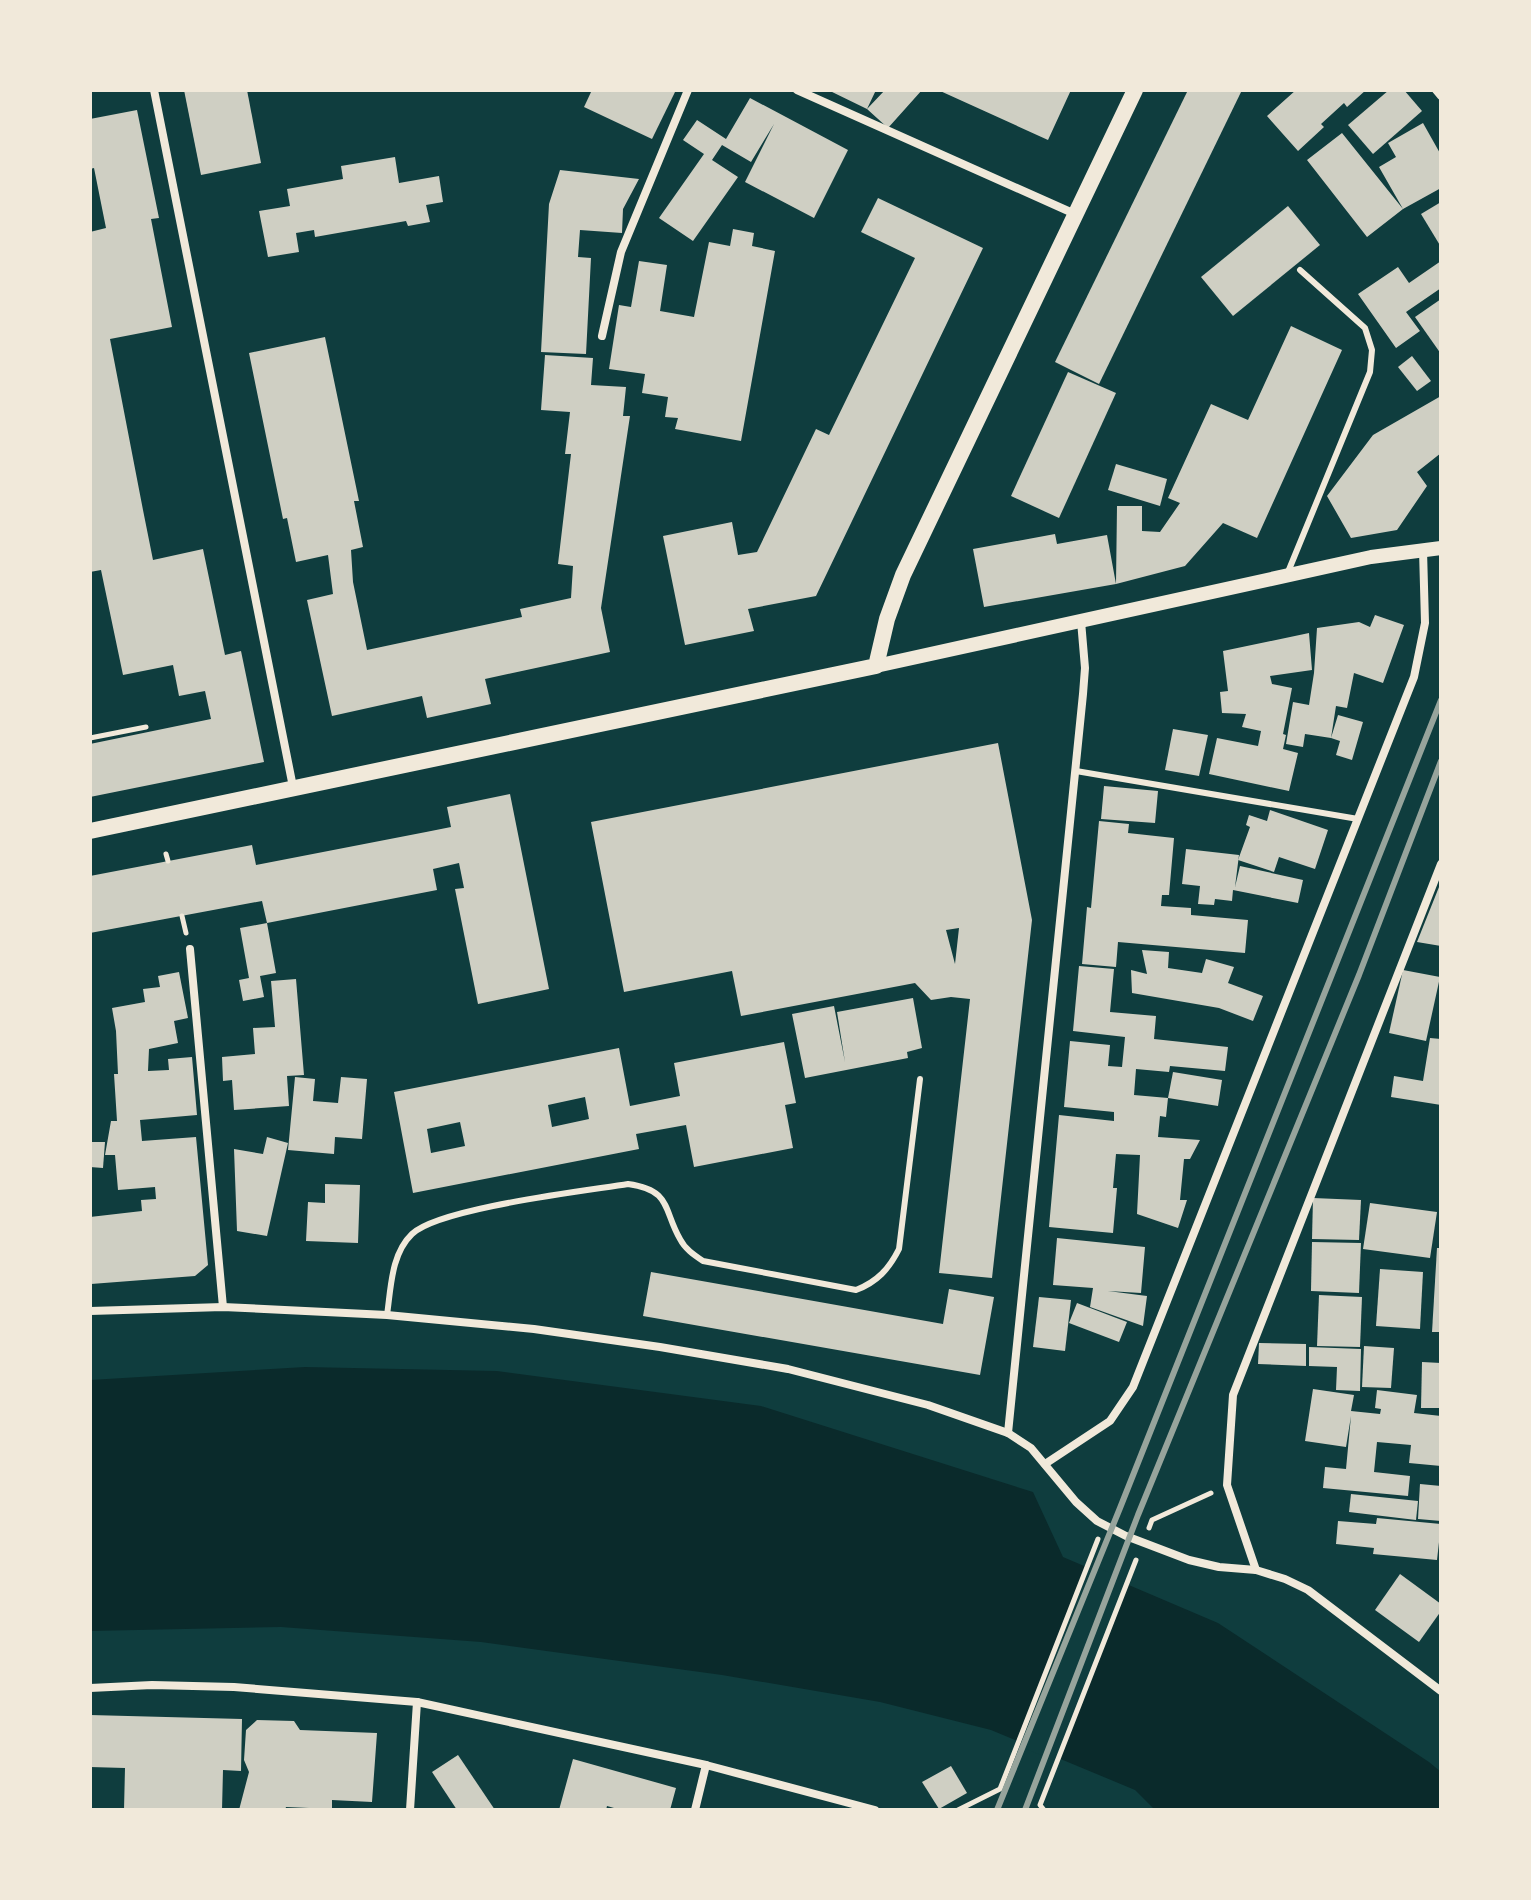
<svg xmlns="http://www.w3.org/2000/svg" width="1531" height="1900" viewBox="0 0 1531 1900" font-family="'Alegreya Sans',sans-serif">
<rect width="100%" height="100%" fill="#0f3d3e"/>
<!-- water -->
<path fill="#0a2a2b" d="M305,1367L497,1371L761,1406L1033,1492L1063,1557L1218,1623L1429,1762L1441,1772V1810H1155L1135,1790L991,1730L880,1702L722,1675L481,1642L281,1627L90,1631V1380Z"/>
<!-- pier -->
<path fill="#0f3d3e" d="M1088,1563L1128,1581L1057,1762L1017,1745Z"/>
<!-- building -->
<g fill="#cfcfc3" fill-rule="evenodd">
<path d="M184,90H247L261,163L201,175Z"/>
<path d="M592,90H676L652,139L584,107Z"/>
<path d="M828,90H876L867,109L885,90H922L888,128L867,109Z"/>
<path d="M938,90L1013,91L1071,90L1048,140Z"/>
<path d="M1188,90H1242L1099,384L1055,362Z"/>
<path d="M1296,90H1366L1347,107L1344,103L1321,124L1324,127L1298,151L1267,116Z"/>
<path d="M1389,90H1404L1422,111L1373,154L1348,125Z"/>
<path d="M750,98L848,150L814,218L745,182L774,124L751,162L722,145L712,160L738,177L693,241L659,218L704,154L683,140L697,120L726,139Z"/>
<path d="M137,110L159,218L151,219L172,327L110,339L143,510L153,560L203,549L225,655L241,651L264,762L90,797V744L211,719L205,691L179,696L173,665L123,675L101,570L90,572V232L106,228L94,168L90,169V119Z"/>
<path d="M1423,123L1441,155V188L1403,209L1367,237L1307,160L1342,133L1403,209L1379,167L1396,157L1388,143Z"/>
<path d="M395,157L399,183L439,176L443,202L426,205L430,222L408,226L406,221L315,237L314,230L296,233L299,252L268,257L259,211L290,206L287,189L343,179L341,166Z"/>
<path d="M560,170L639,179L623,209L622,233L580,230L578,257L591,258L586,354L541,352L549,204Z"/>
<path d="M878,198L983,248L816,596L748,609L754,631L685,645L663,536L732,522L738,555L757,552L816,429L829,435L915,258L861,232Z"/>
<path d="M1441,202V247L1421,214Z"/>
<path d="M1288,206L1320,245L1233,316L1201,277Z"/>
<path d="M733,229L754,233L752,246L775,251L741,441L675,429L678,418L665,417L668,397L642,393L645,374L609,369L619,305L631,307L639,261L667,265L660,311L694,317L709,242L730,246Z"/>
<path d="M1441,261V288L1406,312L1420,331L1396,348L1358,294L1398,267L1409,283Z"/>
<path d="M1441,299V354L1415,317Z"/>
<path d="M1291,326L1342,350L1257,538L1223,523L1185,566L1116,584L1117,506H1142V531L1160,532L1180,503L1168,498L1211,404L1248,420Z"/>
<path d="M325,337L359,501H354L363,547L351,550L353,582L367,650L522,617L520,609L571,598L573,566L558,564L571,454H565L570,412L541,410L545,355L593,358L591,385L626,387L623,416H630L601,608L610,652L485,679L491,704L427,718L422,696L332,716L307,600L333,594L328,555L296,562L287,518L283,519L249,353Z"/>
<path d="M1412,356L1431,381L1417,391L1398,367Z"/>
<path d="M1068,372L1116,393L1059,518L1011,496Z"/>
<path d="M1441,396V453L1417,472L1427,486L1397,530L1351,538L1327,496L1373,435Z"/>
<path d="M1116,464L1167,479L1160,506L1108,490Z"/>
<path d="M1055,534L1057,544L1107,535L1116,584L984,607L973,549Z"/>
<path d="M1375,615L1404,625L1383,683L1354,673L1347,708L1336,706L1331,738L1338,715L1363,722L1352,760L1336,755L1340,741L1331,738L1305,734L1303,747L1286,744L1293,702L1309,705L1314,673L1317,628L1359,622L1370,627Z"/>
<path d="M1309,633L1312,670L1270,676L1272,684L1292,688L1283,734L1286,735L1283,749L1298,753L1289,791L1209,774L1217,738L1258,746L1261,731L1242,727L1246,714L1222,713L1220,692L1228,691L1223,651Z"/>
<path d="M1173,729L1208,735L1199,776L1165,770Z"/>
<path d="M998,743L1032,920L992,1278L939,1273L970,999L951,997L931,1000L915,983L741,1016L732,971L624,992L591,822ZM959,928L955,964L946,930Z"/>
<path d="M1104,786L1158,791L1155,823L1101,819Z"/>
<path d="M510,794L549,989L478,1004L455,889L464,888L459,863L433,869L437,890L267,923L276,973L260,976L264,997L243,1001L239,980L249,978L240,928L267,923L262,901L90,933V876L252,845L256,865L426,832L451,827L447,807Z"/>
<path d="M1270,810L1328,830L1315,869L1279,857L1274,872L1238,860L1250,827L1246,825L1249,815L1267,821Z"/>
<path d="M1099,821L1129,824L1128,833L1174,838L1169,895H1162L1161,906L1191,908V915L1248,920L1245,953L1118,942L1116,967L1082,964L1087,907L1091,908Z"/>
<path d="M1186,849L1239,855L1235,887L1240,866L1303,880L1298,903L1233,890L1232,901L1215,899L1214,905L1198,904L1200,886L1182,884Z"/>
<path d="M1441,882V946L1417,942Z"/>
<path d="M1142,950L1169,952L1168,968L1202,973L1206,959L1234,967L1228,983L1263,996L1253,1021L1219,1008L1132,993L1131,970L1147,974Z"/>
<path d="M1079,966L1114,969L1110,1012L1156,1016L1154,1039L1228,1047L1225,1071L1170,1066L1169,1072L1136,1069L1134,1095L1168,1098L1166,1117L1160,1116L1158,1137L1200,1140L1190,1159H1184L1180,1200H1187L1178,1228L1137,1214L1140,1155L1116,1154L1113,1188H1117L1113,1233L1049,1227L1059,1115L1114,1121V1112L1064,1107L1070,1041L1110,1045L1108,1066L1122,1067L1125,1037L1073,1031Z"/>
<path d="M1403,970L1440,977L1426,1041L1389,1033Z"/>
<path d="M179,972L188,1018L174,1021L178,1043L149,1049L148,1071L169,1070L168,1059L192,1057L197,1115L140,1120L142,1141L196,1137L208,1265L195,1276L91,1284L90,1217L142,1211L141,1200L156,1199L155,1187L118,1190L115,1155H105L111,1121H117L114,1074H118L116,1031L112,1008L145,1002L143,989L160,987L158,976Z"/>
<path d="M296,979L304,1075L287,1076L289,1106L234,1110L232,1080L223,1081L222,1057L255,1054L253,1028L275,1027L271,981Z"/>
<path d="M913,998L922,1048L907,1052L908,1058L805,1078L792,1014L834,1006L845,1062L837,1012Z"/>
<path d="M1430,1038L1441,1039V1105L1391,1097L1394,1076L1423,1081Z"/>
<path d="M784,1042L796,1103L785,1105L793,1148L694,1167L686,1125L636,1134L639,1149L413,1193L394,1092L619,1048L630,1106L680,1096L674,1063ZM585,1097L589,1119L552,1127L548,1105ZM460,1122L465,1146L431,1153L427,1129Z"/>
<path d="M1173,1072L1222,1080L1218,1106L1168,1098Z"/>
<path d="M295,1077L315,1079L313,1101L338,1103L341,1077L367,1079L362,1139L335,1137L334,1154L288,1150Z"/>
<path d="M267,1137L288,1143L267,1236L237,1231L234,1149L263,1154Z"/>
<path d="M90,1142H105L103,1168L90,1167Z"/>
<path d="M325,1184L360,1185L358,1243L306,1241L308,1202L325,1203Z"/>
<path d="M1313,1198L1361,1200L1359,1240L1312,1239Z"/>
<path d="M1370,1203L1437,1212L1430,1258L1363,1249Z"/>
<path d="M1057,1238L1145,1247L1141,1293L1108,1291L1147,1296L1143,1326L1090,1307L1093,1288L1053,1285Z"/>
<path d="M1312,1242L1361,1243L1359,1293L1311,1291Z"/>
<path d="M1437,1248H1441V1332H1432Z"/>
<path d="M1380,1269L1423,1272L1420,1329L1376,1326Z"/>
<path d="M651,1272L943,1324L949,1289L994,1297L980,1375L643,1316Z"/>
<path d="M1319,1295L1362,1297L1360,1347L1317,1346Z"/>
<path d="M1039,1297L1071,1300L1065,1351L1033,1347Z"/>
<path d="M1077,1303L1127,1322L1119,1342L1069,1323Z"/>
<path d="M1259,1343L1306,1344V1366L1258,1364Z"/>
<path d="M1364,1346L1394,1348L1391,1388L1362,1387Z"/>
<path d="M1309,1347L1361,1349L1360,1391L1336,1390L1337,1367L1309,1366Z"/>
<path d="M1422,1362L1441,1363V1408H1421Z"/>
<path d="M1313,1389L1354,1395L1351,1411L1380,1414L1381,1409L1375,1408L1377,1390L1417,1395L1414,1413L1441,1416V1466L1409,1463L1411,1445L1377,1442L1374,1472L1410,1476L1408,1496L1323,1488L1325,1467L1346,1469L1351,1416L1346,1447L1305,1441Z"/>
<path d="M1420,1484L1441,1486V1521L1418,1519Z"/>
<path d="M1351,1494L1418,1501L1416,1520L1349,1512Z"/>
<path d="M1377,1518L1441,1524L1437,1560L1373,1554L1374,1548L1336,1544L1338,1521L1376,1524Z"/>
<path d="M1400,1574L1441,1604V1611L1419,1642L1375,1610Z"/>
<path d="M90,1715L242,1719L241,1771L223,1770L222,1810H124L125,1768L90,1767Z"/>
<path d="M257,1720L294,1721L300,1730L377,1733L372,1802L332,1800V1809L286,1807L285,1810H239L249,1772L244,1760L246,1730Z"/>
<path d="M458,1755L495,1810H457L432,1772Z"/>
<path d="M573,1759L676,1788L670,1810H621L607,1806L606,1810H559Z"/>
<path d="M951,1766L967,1793L939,1809L922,1782Z"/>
</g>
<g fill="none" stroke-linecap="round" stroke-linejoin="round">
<!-- path -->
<g stroke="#f1e9da" stroke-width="5">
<path d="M90,738L146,727"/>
<path d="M166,854L168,861"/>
<path d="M182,916L186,933"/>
<path d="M1149,1528L1152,1520L1211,1493"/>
<path d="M958,1810L1000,1789L1098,1539"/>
<path d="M1044,1810L1040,1805L1136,1560"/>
</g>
<!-- service -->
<g stroke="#f1e9da" stroke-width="6">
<path d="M1288,572L1370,372L1372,350L1365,328L1300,270"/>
<path d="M1076,771L1358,819"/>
<path d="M387,1315C391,1288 391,1254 412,1234C439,1208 585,1191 628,1184C672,1190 663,1210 680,1239C685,1249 694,1255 703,1261L856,1290C877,1282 889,1269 899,1249L920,1079"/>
</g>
<!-- minor -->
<g stroke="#f1e9da" stroke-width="8">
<path d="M154,90L293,787"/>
<path d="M797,90L1075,214"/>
<path d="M1436,90L1441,96"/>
<path d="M602,336L621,252L688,90"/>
<path d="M190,949L223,1307"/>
<path d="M90,1311L223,1307L387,1315L534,1329L660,1347L788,1369L928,1405L1008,1433L1031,1448L1076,1502L1097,1521L1126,1536L1189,1560L1219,1567L1256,1570L1285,1579L1308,1590L1441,1691"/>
<path d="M1008,1433L1083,694L1085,668L1081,621"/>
<path d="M1045,1464L1110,1421L1133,1387L1414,677L1425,623L1423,550"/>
<path d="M1256,1570L1227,1485L1233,1395L1441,864"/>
<path d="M90,1688L152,1685L234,1687L417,1702L706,1765L875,1810"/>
<path d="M410,1810L417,1702"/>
<path d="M695,1810L706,1765"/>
</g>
<!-- tertiary -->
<path stroke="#f1e9da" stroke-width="14" d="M876,666L1371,557L1441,548"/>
<!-- secondary -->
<path stroke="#f1e9da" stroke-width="16" d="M90,831L876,666L887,619L903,575L1135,90"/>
<!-- rail -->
<g stroke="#97a49c" stroke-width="6">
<path d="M997,1810L1120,1508L1441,700"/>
<path d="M1025,1810L1138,1515L1359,975L1441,761"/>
</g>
</g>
<!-- border -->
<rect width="1531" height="1900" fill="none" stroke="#f1e9da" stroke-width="184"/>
</svg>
